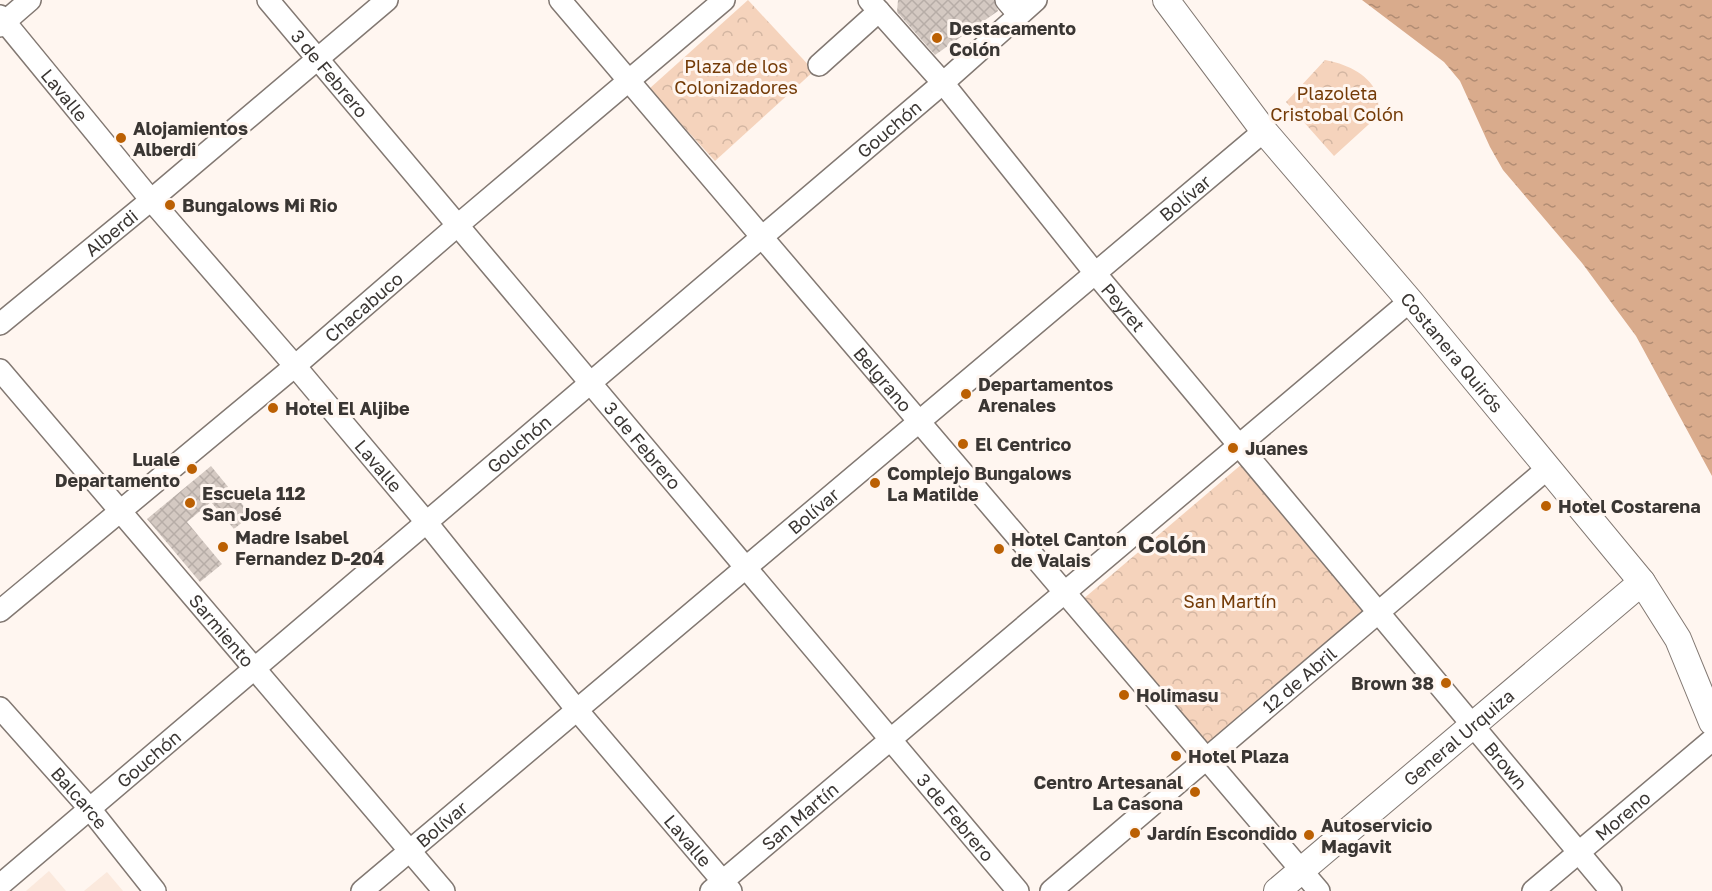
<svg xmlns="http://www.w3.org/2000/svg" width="1712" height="891" viewBox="0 0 1712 891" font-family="'Golos Text',sans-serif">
<defs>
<pattern id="park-crowns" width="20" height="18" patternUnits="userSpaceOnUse" patternTransform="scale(1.5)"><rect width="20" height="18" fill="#f5d3bc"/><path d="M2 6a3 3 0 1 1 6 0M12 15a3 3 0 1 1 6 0" fill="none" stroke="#d3b6a2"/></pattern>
<pattern id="water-ripples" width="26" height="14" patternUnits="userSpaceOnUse" patternTransform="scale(1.5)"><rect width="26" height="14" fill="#d9ab8c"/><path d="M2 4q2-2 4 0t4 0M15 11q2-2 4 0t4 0" fill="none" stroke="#b18c73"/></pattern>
<pattern id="building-cross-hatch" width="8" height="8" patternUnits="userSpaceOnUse" patternTransform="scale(1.5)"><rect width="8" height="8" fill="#d4c9c2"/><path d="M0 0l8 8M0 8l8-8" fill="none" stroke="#b7ada7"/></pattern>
</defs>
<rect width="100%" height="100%" fill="#fff6f0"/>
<!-- built -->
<g fill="#fbe9dd">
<path d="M49,871L66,891H26Z"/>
<path d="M107,872L123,891H84Z"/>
</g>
<!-- park -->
<g fill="url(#park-crowns)">
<path d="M748,0L814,71L715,161L649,89Z"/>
<path d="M1325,60C1343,63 1368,73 1376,92C1379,98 1378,108 1379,115L1334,156L1286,102Z"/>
<path d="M1242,464L1366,613L1207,746L1082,600Z"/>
</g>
<!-- water -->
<path fill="url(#water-ripples)" d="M1362,0H1712V476L1636,336L1582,263L1503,170L1490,147L1460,81L1444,62Z"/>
<!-- building -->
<g fill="url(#building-cross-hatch)">
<path d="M898,0H994L998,11L935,55L897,12Z"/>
<path d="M211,466L251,515L234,529L211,502L187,522L222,564L200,582L147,519Z"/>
</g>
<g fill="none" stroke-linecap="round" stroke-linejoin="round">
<!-- minor casing -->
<g stroke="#827872" stroke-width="24">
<g id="minor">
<path id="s1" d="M268,0L1018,891"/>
<path id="s2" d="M560,0L1319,891"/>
<path id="s3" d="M869,0L943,83L1095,273L1611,891"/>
<path d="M1006,0L1019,15"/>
<path id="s4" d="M0,16L151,200L295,366L427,523L577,710L731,891"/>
<path d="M0,26L30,0"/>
<path d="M819,65L879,11"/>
<path id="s5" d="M0,324L151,200L387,0"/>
<path id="s6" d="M0,370L444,891"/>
<path id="s7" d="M0,611L295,366L458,225L724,0"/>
<path id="s8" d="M0,708L90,809L155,891"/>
<path id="s9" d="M0,885L943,83L1036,0"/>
<path id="s10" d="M362,891L1264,131"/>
<path id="s11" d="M711,891L1410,301"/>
<path id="s12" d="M1051,891L1548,468"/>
<path id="s13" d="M1533,891L1712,740"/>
</g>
</g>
<!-- major casing -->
<g stroke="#827872" stroke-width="28">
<g id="major">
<path id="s14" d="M1166,0L1264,131L1410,301L1642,582L1678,639L1712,722"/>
<path id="s15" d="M1277,891L1642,582"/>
</g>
</g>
<!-- minor -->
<use href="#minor" stroke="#fff" stroke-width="21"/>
<!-- major -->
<use href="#major" stroke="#fff" stroke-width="26"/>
</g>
<!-- markers -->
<g fill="#bb6003" stroke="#fff6f0" stroke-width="2">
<circle cx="937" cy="38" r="6"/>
<circle cx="121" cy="138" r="6"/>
<circle cx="170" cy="205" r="6"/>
<circle cx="966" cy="394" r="6"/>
<circle cx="273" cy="408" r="6"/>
<circle cx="963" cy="444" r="6"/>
<circle cx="1233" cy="448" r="6"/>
<circle cx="192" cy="469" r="6"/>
<circle cx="875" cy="483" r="6"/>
<circle cx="190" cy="503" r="6"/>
<circle cx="1546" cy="506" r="6"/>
<circle cx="223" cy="547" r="6"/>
<circle cx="999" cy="549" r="6"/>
<circle cx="1446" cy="683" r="6"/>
<circle cx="1124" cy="695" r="6"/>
<circle cx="1176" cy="756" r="6"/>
<circle cx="1195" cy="792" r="6"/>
<circle cx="1135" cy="833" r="6"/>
<circle cx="1309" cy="835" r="6"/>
</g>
<g text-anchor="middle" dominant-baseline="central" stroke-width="6" stroke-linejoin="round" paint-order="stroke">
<!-- poi labels -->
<g font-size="18" font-weight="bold" fill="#3a3633" stroke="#fff6f0" text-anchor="start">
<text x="949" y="28">Destacamento<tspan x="949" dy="21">Colón</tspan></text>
<text x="133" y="128">Alojamientos<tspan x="133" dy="21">Alberdi</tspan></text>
<text x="182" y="205">Bungalows Mi Rio</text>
<text x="978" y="384">Departamentos<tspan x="978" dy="21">Arenales</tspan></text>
<text x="285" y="408">Hotel El Aljibe</text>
<text x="975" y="444">El Centrico</text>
<text x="1245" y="448">Juanes</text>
<text x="180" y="459" text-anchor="end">Luale<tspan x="180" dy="21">Departamento</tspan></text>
<text x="887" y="473">Complejo Bungalows<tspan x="887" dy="21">La Matilde</tspan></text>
<text x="202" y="493">Escuela 112<tspan x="202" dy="21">San José</tspan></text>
<text x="1558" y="506">Hotel Costarena</text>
<text x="235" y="537">Madre Isabel<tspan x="235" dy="21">Fernandez D-204</tspan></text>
<text x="1011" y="539">Hotel Canton<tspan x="1011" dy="21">de Valais</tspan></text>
<text x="1434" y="683" text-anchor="end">Brown 38</text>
<text x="1136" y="695">Holimasu</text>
<text x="1188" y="756">Hotel Plaza</text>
<text x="1183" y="782" text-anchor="end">Centro Artesanal<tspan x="1183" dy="21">La Casona</tspan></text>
<text x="1321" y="825">Autoservicio<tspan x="1321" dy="21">Magavit</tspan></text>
<text x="1147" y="833">Jardín Escondido</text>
</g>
<!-- park labels -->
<g font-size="18" fill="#743b07" stroke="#fff6f0">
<text x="736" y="66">Plaza de los<tspan x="736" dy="21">Colonizadores</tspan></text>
<text x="1337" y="93">Plazoleta<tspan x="1337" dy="21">Cristobal Colón</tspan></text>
<text x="1230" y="601">San Martín</text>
</g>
<!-- street labels -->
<g font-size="18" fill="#3a3633" stroke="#fff6f0">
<text stroke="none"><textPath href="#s1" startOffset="96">3 de Febrero</textPath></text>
<text stroke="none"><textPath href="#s4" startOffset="102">Lavalle</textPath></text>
<text stroke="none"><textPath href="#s9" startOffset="1167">Gouchón</textPath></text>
<text stroke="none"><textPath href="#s10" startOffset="1076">Bolívar</textPath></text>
<text stroke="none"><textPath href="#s5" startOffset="144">Alberdi</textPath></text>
<text stroke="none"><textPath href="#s7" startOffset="474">Chacabuco</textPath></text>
<text stroke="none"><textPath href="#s3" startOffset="399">Peyret</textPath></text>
<text stroke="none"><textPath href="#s14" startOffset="454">Costanera Quirós</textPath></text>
<text stroke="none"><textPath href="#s2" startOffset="498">Belgrano</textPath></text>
<text stroke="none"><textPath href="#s9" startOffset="681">Gouchón</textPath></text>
<text stroke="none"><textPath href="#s1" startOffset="582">3 de Febrero</textPath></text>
<text stroke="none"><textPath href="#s4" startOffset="588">Lavalle</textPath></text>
<text stroke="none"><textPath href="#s10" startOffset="590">Bolívar</textPath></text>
<text stroke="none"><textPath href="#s6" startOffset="342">Sarmiento</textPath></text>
<text stroke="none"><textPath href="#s12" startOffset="326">12 de Abril</textPath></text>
<text stroke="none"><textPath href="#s15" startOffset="238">General Urquiza</textPath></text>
<text stroke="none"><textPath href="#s9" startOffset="195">Gouchón</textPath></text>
<text stroke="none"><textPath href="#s3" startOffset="996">Brown</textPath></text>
<text stroke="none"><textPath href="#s8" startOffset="120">Balcarce</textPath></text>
<text stroke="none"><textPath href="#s13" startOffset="117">Moreno</textPath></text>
<text stroke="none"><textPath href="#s11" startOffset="116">San Martín</textPath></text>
<text stroke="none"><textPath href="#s1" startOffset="1068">3 de Febrero</textPath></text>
<text stroke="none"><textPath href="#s10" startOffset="104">Bolívar</textPath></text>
<text stroke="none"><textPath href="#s4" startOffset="1074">Lavalle</textPath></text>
</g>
<!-- district labels -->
<g font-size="24" font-weight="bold" fill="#3a3633" stroke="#fff6f0">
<text x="1172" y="543">Colón</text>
</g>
</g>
</svg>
